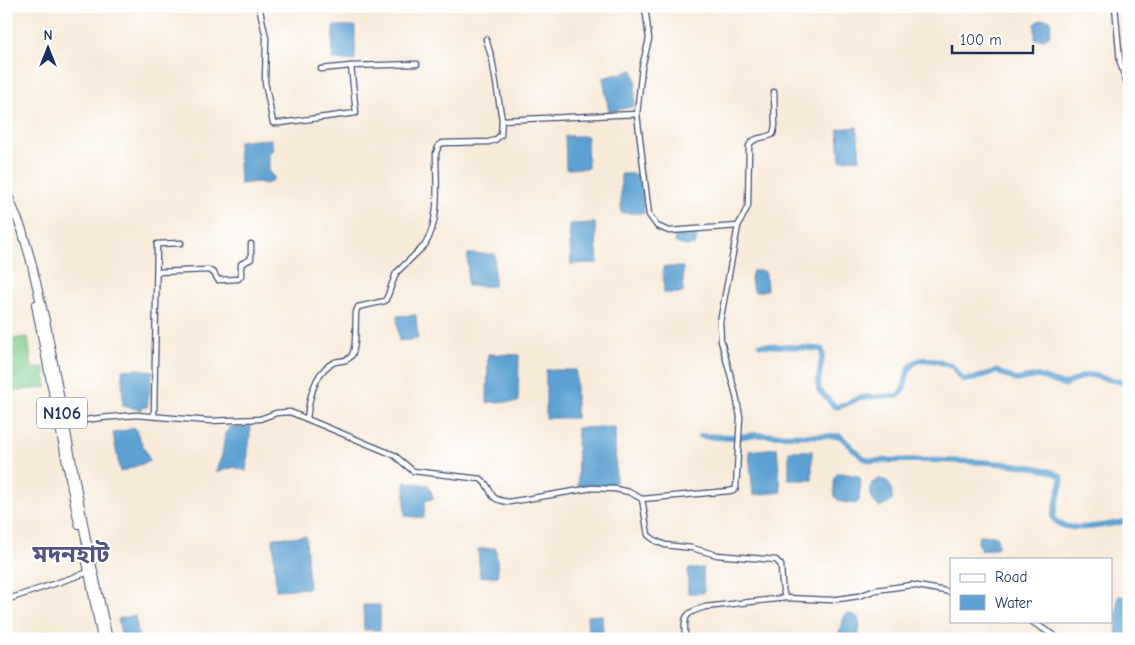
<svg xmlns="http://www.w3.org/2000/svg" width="1135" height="645" viewBox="0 0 1135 645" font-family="'Comic Neue','Noto Sans Bengali',sans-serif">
<rect width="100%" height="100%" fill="#fff"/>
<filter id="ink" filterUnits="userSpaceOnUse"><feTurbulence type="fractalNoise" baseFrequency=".02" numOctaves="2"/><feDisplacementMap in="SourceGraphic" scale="10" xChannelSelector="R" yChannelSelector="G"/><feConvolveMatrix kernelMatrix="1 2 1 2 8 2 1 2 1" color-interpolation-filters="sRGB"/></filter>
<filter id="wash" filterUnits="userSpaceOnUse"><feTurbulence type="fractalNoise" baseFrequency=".0096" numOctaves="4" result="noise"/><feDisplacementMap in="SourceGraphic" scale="20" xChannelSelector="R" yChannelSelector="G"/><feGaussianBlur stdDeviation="1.12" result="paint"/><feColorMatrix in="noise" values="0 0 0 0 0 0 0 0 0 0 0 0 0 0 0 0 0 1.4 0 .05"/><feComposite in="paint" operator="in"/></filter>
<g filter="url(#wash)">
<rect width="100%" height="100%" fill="#f8ead9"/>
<!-- green -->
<path fill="#80cc8b" stroke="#4e7e74" d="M28,337L32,369L44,367L47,387L6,392V340Z"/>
<!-- water -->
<g fill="#5da2d2" stroke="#3c6898">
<path d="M1044,19L1050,20L1051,22L1050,35L1044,39H1035V24L1040,20Z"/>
<path d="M333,26H355V61L332,60Z"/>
<path d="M633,70L636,81L634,106L609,112L603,78Z"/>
<path d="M857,127L860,159L840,160L838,129Z"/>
<path d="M565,136H587L588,168L566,169Z"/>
<path d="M271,139L273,150L269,153V172L275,178L267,184L257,182L240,184L238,141Z"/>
<path d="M621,174H643L644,213H621Z"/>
<path d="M595,223L598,263L571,264L569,224Z"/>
<path d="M692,232C697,234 698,240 695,245L687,246L676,243L674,237L677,233Z"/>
<path d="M468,254H495L494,286H467Z"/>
<path d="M663,267H683V293H664Z"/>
<path d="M753,271H764L766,274L767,290L755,292C751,287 750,277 753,271Z"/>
<path d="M416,315L418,339L399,341L397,316Z"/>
<path d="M488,354L519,355L518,402H487Z"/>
<path d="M139,369L153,371L147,407H143L142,410L123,406L122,370Z"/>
<rect x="546" y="370" width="30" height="48"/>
<path d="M230,426L239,428L251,426L246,471L234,467L218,472L216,470L222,455L225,434Z"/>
<path d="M615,427L616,485L578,486L577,428Z"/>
<path d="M135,428L150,461L120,472L113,433Z"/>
<path d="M777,448L781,492L753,495L749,451Z"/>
<rect x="789" y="451" width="23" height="29"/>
<path d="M842,473L857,476L861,479L859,501L855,504C840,501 834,504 834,486C834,481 834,478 837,474Z"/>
<path d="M879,479C892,479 892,491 892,501L888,504L879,507C871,500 869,493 872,483Z"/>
<path d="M405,482L428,485L434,498L425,501L424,518L405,516Z"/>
<path d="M979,535L997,536L998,547L981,551L978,542Z"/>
<path d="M306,536L309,588L276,590L273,538Z"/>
<path d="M496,548L498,576L480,577L478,549Z"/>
<path d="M703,568L704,593H688V569Z"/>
<path d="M1118,596L1129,597V639H1116Z"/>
<path d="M363,605H380V630H364Z"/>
<path d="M847,613L857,616L860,625L858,637H838L844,617Z"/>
<path d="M135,615L139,639H122L118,619Z"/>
<path d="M602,615L603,634L588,635L587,616Z"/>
</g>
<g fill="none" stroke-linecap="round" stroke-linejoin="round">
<!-- canal -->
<g stroke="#5da2d2" stroke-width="5.5">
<path d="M760,345L821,349L823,353L818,383L819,390L833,405L837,407L844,405L861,397L897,396C904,391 904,387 906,379C911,351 934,359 953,367L958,375L964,380L973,379L996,371L1016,380L1038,376L1061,384L1064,385L1084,376L1091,375L1129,384"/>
<path d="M741,437L701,436L727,438L755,435L840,436L863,458L871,461C902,459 1043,459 1061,477L1062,480L1053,517C1062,537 1111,523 1129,521"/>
</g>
</g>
</g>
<g filter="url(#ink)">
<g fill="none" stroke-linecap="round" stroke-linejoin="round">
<!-- street casing -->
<g stroke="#3c4b70" stroke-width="7">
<g id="street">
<path d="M259,6L266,38L265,82L273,123H280L356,113L351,66L321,69"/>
<path d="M1115,6L1120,62L1129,91"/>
<path d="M486,39L492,59L502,120"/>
<path d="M351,66L417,64"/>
<path d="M637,114L649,215L657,226L669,231L738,226"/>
<path d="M157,272L208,270L214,273L218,280L238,279L241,276V264L251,259V244"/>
<path d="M154,416L157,244L181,243"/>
<path d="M307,419C309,399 315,370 335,362C341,360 348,362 352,355C357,346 355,323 356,312L358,307L385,301L388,295L396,273L425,245C441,218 436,184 436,153L439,145L443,143L489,142L495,140L501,135L502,120L637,114L642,67L649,39L645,6"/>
<path d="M64,423L100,418L136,415L209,421L260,419L276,413L290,412L394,455L413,471L481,479C496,491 484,499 509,502L592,488L615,489L629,492L642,499L648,535L656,541L665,545L692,548L717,555L776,560L781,565L782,584L785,598L831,600L859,596L876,590L912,585L951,592"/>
<path d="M642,499L729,491L734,490L736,488L740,417L736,395L721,341L720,322L738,226L748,206L749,146C753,136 765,139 773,134L775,126L774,92"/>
<path d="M6,598H12L89,572"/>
<path d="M1031,621L1059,639"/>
<path d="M685,637C684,616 684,613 705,607L785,598"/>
</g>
</g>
<!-- highway casing -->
<g stroke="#3c4b70" stroke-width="10">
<g id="highway">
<path d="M6,191L22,230L31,261L46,325L86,539L108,639"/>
<path d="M36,305L79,524"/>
<path d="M86,557L102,639"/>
</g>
</g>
<!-- street -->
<use href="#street" stroke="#fff" stroke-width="4.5"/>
<!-- highway -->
<use href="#highway" stroke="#fff" stroke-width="8"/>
</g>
</g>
<g text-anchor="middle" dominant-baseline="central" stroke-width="4" stroke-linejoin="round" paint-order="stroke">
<!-- shield labels -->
<rect fill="#fff" stroke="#5f6d8e" stroke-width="1" x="37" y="397.5" width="50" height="31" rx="4"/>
<g font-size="18" font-weight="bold" fill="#1b2f5e">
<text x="62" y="413">N106</text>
</g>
<!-- district labels -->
<g font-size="24" font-weight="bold" fill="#565483" stroke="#fff">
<text x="71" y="554">মদনহাট</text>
</g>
</g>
<!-- margin -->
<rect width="1135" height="645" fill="none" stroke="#fff" stroke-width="25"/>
<!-- legend -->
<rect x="950" y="558" width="162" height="65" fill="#ffffff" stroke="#a4acbf"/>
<rect x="960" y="574" width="25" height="8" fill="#ffffff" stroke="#a4acbf"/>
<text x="995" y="582" font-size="15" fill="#1b2f5e">Road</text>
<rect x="960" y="595" width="25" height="15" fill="#5da2d2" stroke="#a4acbf"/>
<text x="995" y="608" font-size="15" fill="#1b2f5e">Water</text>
<!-- north arrow -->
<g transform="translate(48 48)" stroke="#ffffff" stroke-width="4" paint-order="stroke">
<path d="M0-4L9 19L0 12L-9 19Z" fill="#1b2f5e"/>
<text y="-8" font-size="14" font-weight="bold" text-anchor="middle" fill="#1b2f5e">N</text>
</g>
<!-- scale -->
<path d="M952 45v8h81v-8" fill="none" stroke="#1b2f5e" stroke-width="2.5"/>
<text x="960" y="45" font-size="15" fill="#1b2f5e" stroke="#ffffff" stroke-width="4" paint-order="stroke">100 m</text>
</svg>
